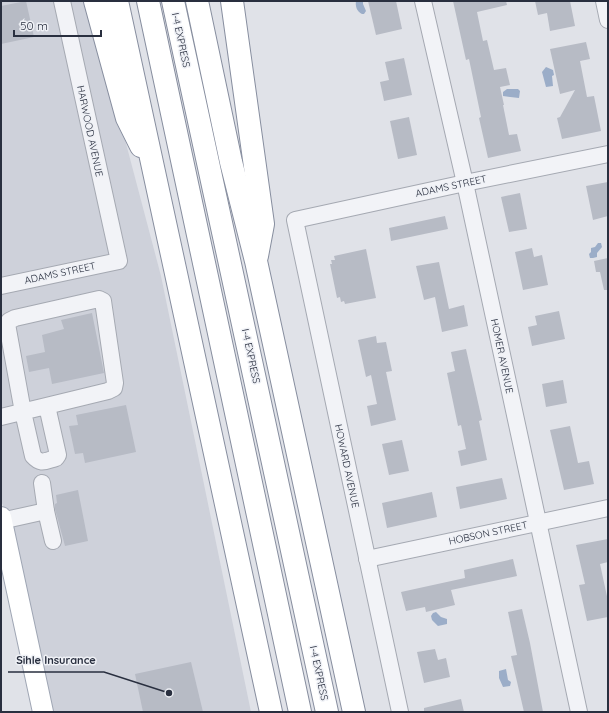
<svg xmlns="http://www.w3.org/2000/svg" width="609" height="713" viewBox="0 0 609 713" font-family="Quicksand,sans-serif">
<rect width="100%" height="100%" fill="#e0e2e8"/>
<!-- built -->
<g fill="#ced1da">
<path d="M1,1H56L111,255L1,279Z"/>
<path d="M68,1H84L95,26L161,276L251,712H49L6,512L1,501V293L126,266Z"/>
</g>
<!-- water -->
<g fill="#9badc8">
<path d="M356,1H363V4L366,11L364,14H362C357,12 355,6 356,1Z"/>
<path d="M546,67L553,70L554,75L552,76L553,86L546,87L542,72Z"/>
<path d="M507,89H518L520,91L519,98L503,96V92Z"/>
<path d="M598,243H601L602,247L597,253V257L593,258H590L589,254L591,252V248L595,247Z"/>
<path d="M436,612L441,617L447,619V624L438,626L432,620L431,616L433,613Z"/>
<path d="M506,669L508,680L511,682L510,686L503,687L499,678V671Z"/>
</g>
<!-- building -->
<g fill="#b7bbc5">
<path d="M26,1L34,37L1,44V6Z"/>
<path d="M368,1H396L402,29L376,35Z"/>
<path d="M453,1H506L507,5L477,12L483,41L487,40L494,70L506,68L510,85L500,87L504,105H503L509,135L517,134L521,151L488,158L479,118L481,117L469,59L466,60Z"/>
<path d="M535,1H570L575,26L550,31L547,13L538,15Z"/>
<path d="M586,42L590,59L580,61L587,97L594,96L601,131L562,139L557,118L560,117L575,90L560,94L550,49Z"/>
<path d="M404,58L412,95L384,101L380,82L389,80L385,62Z"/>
<path d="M409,117L417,155L398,159L390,121Z"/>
<path d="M608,182V216L593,220L586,186Z"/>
<path d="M520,193L527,229L509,232L501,197Z"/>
<path d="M445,216L448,229L391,241L389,228Z"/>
<path d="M532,248L534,257L542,255L548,285L523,290L515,252Z"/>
<path d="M366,249L376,298L345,304L344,301L341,302L340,297L337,298L330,264H332L331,260H335L334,256Z"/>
<path d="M608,258V290H604L600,272H596L594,261Z"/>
<path d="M439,262L449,309L464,305L468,326L442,332L435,297L424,300L416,266Z"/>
<path d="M559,311L565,339L532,346L528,327L537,325L535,316Z"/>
<path d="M92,313L104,373L52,384L49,368L29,372L26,356L45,352L42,335L64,329L61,320Z"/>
<path d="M376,336L377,343L386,342L392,371L386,372L396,420L371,426L367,406L377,404L371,375L366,377L358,340Z"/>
<path d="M466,349L482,420L479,421L487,460L461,466L458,451L466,449L461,425L458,426L447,373L455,371L451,352Z"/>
<path d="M563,380L567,403L546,407L542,384Z"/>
<path d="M126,405L136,452L85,463L83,453L75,454L69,426L78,425L76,415Z"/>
<path d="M570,426L578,463L589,461L594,484L564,490L550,430Z"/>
<path d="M402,440L409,471L389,475L382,444Z"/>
<path d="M502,478L507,499L460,509L456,487Z"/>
<path d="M78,490L88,541L65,546L55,509V504L57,503L56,495Z"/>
<path d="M432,492L437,517L387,528L382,503Z"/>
<path d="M608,539V562L600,564L608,601V617L587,621L579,585L585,584L576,545Z"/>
<path d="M513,559L517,576L451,590L455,605L426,612L425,607L406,611L401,592L465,578L464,570Z"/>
<path d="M522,609L530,643L543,712H524L511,656L517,655L508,612Z"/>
<path d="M435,649L438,660L446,658L450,677L424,683L417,652Z"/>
<path d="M191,662L203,712H143L135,674Z"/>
<path d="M461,699L464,712H424V708Z"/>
</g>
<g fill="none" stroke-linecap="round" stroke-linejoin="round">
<!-- minor casing -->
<g stroke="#a5a9b2" stroke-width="18">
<g id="minor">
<path d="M423,1L465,183L579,712"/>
<path d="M604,1L608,20"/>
<path d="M1,286L119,261L62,1"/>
<path d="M1,417C37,408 72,400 108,391L114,388L115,383L104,308L103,301L99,299L15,318L9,321L7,324L23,412L33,456C41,465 45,461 56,458L58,455L47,406"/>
<path d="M42,483L46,511L53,541"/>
<path d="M1,521L46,511"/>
<path d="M367,559L608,508"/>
<path d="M400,712L295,220L465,183L608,154"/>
</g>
</g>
<!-- major casing -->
<g stroke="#9fa6b4" stroke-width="22">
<path id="major" d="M1,517L43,712"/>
</g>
<!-- highway casing -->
<g stroke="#878e9f" stroke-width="24">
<g id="highway">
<path d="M95,1L127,118L141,146"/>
<path d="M117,1L271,712"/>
<path d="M148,1L300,712"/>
<path d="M173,1L327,712"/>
<path d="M197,1L231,162L256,261L354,712"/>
<path d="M232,1L263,224L257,256"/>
</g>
</g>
<!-- minor -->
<use href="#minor" stroke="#f2f3f7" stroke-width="16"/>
<!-- major -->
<use href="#major" stroke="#fff" stroke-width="20"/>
<!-- highway -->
<use href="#highway" stroke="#fff" stroke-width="22"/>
</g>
<g text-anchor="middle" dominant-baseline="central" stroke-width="3" stroke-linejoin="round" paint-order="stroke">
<!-- street labels -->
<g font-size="10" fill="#292f3f" stroke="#eff1f6">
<text transform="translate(181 40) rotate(78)">I-4 EXPRESS</text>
<text transform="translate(90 131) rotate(78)">HARWOOD AVENUE</text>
<text transform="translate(451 186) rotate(-12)">ADAMS STREET</text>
<text transform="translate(60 273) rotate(-12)">ADAMS STREET</text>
<text transform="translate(251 356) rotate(78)">I-4 EXPRESS</text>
<text transform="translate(502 356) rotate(78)">HOMER AVENUE</text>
<text transform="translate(347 466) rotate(78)">HOWARD AVENUE</text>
<text transform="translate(488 533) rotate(-12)">HOBSON STREET</text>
<text transform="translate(319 673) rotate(78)">I-4 EXPRESS</text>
</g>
</g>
<!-- callouts -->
<path fill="none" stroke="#292f3f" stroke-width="1.5" d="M169 693L104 672H8"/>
<circle fill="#292f3f" stroke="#eff1f6" stroke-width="1.5" cx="169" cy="693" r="4"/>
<g font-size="11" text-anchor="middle" font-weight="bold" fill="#292f3f" stroke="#eff1f6" stroke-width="3" stroke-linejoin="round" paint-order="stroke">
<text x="56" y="664">Sihle Insurance</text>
</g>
<!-- border -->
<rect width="609" height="713" fill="none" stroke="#292f3f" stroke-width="4"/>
<!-- scale -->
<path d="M14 30v6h87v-6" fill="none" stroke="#292f3f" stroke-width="2"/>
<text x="20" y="30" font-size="12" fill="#292f3f" stroke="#eff1f6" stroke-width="3" paint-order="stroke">50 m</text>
</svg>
